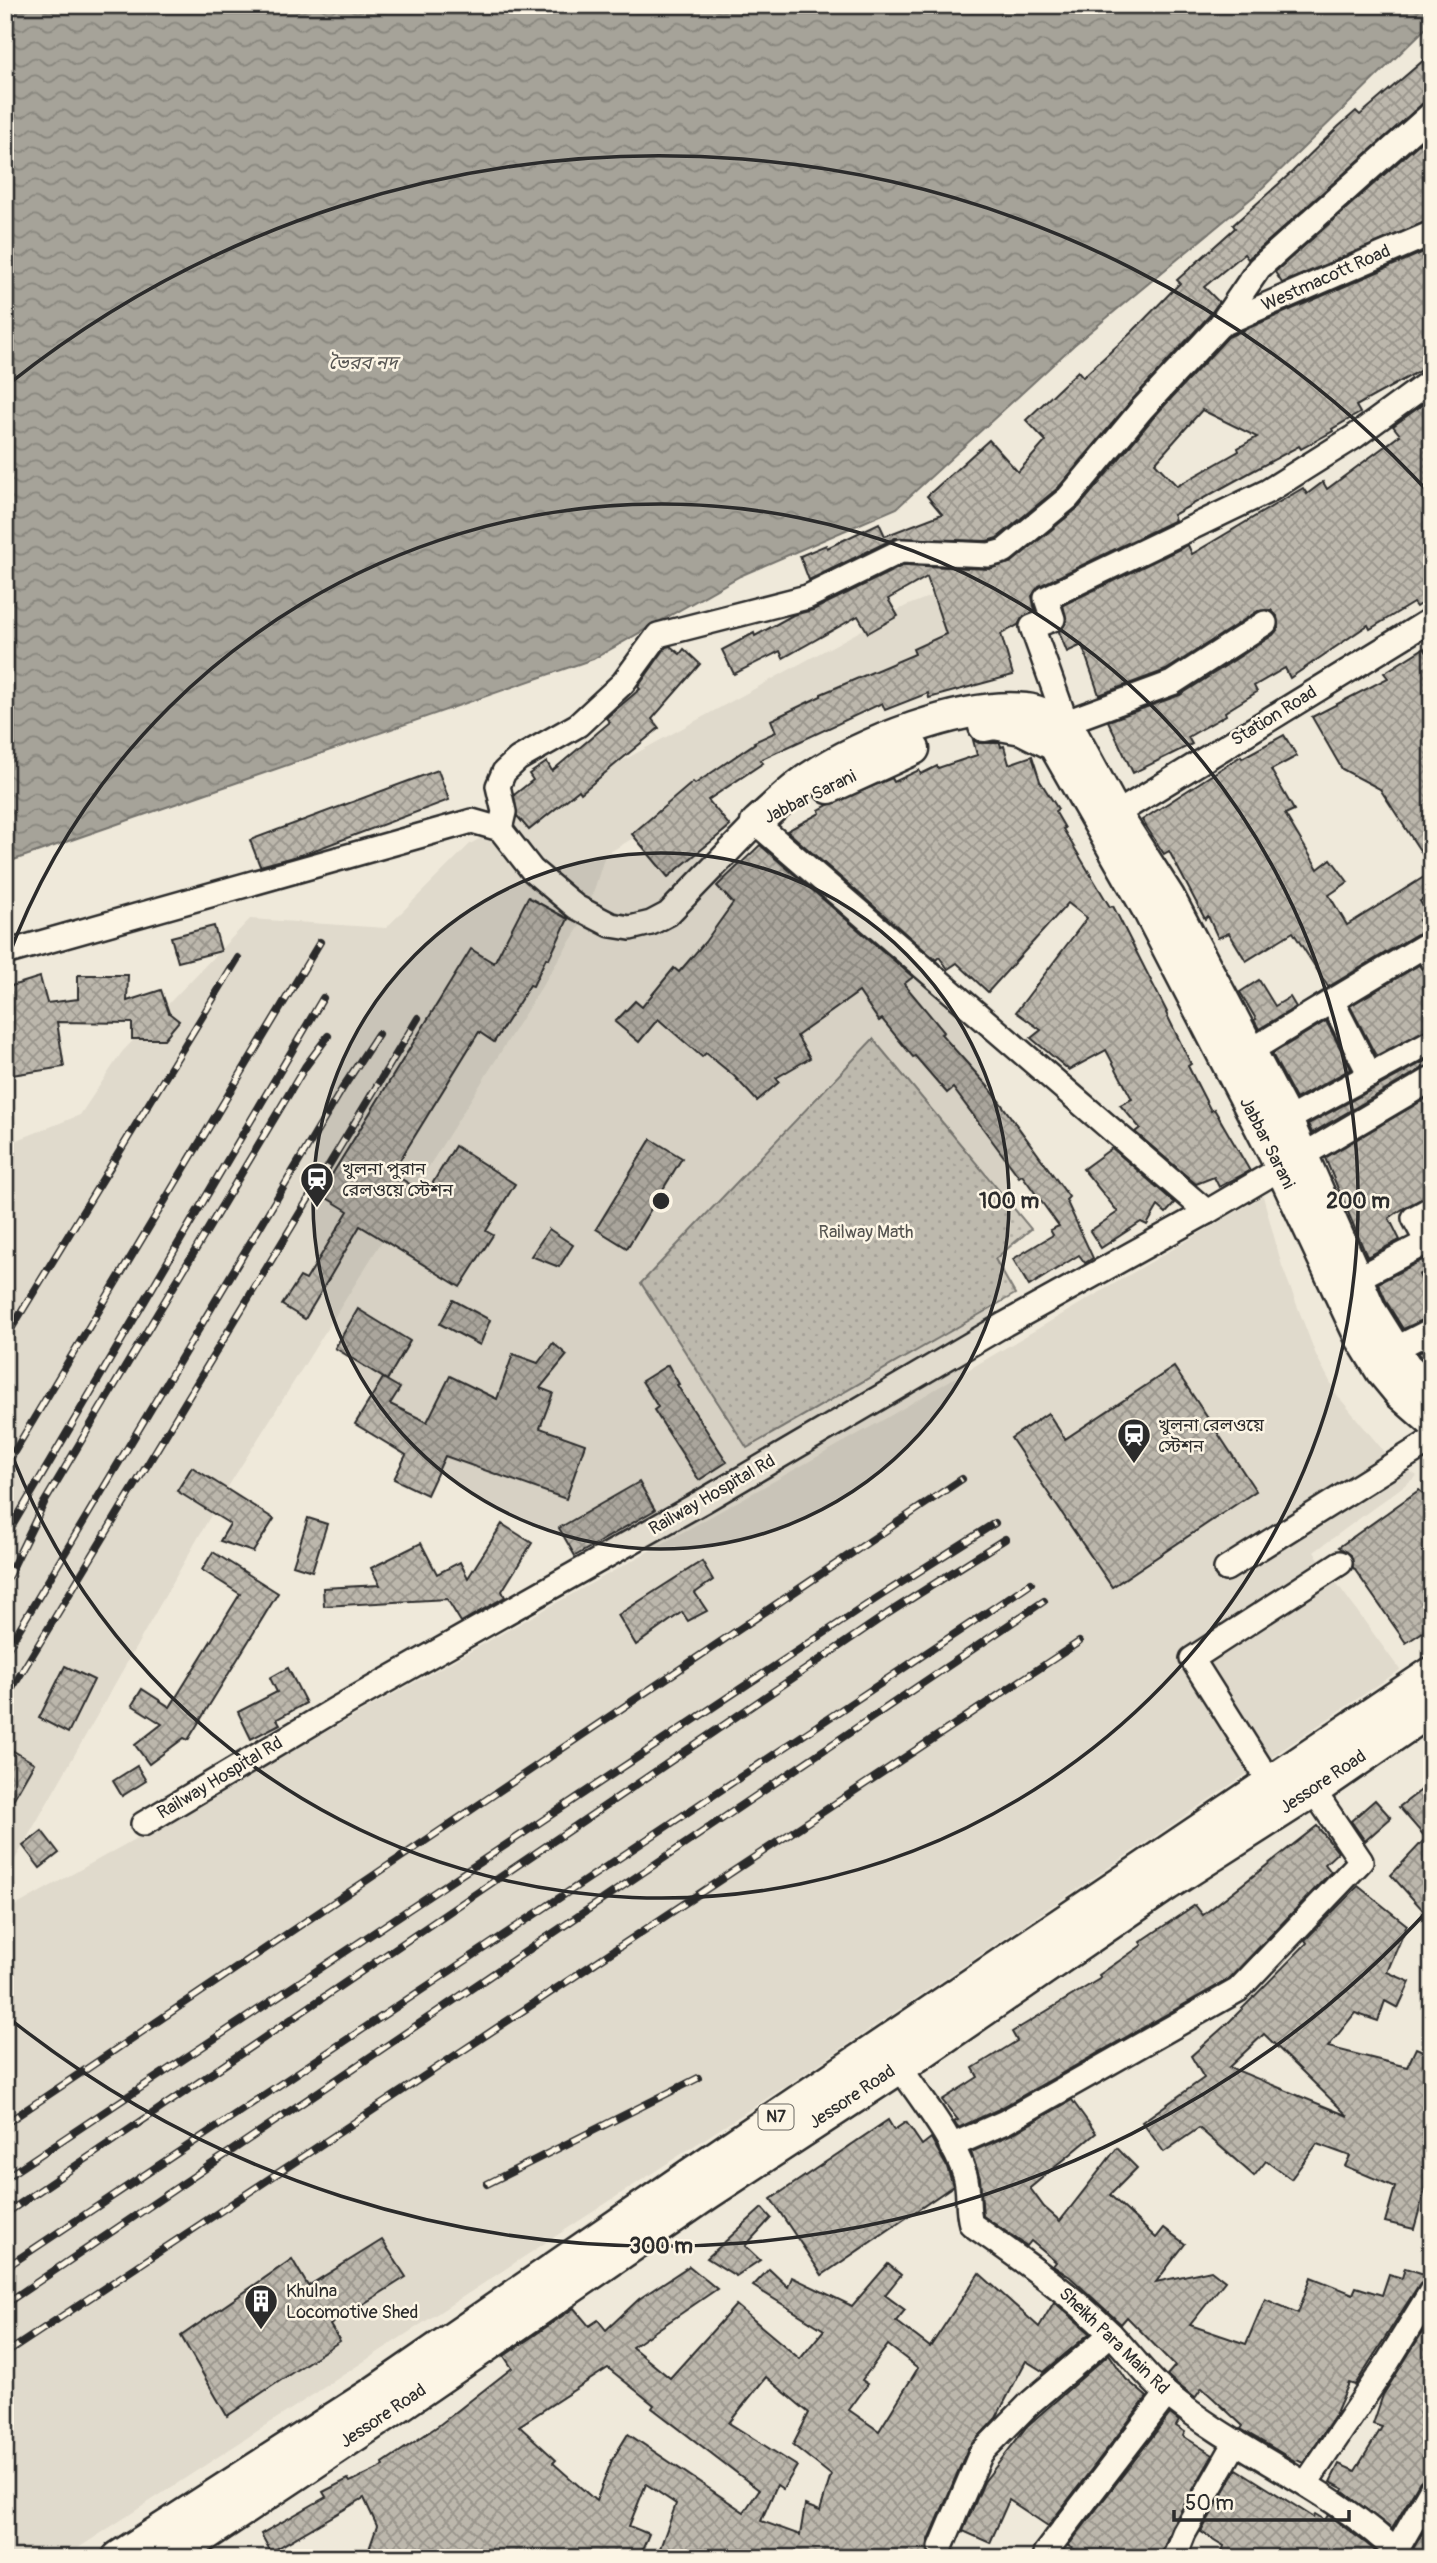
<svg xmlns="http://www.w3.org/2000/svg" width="1437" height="2563" viewBox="0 0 1437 2563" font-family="Pangolin,'Noto Sans Bengali',sans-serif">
<defs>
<pattern id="grass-dots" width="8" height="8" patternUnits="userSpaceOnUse" patternTransform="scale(1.75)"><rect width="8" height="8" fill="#d2cdc0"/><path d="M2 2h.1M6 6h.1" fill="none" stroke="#b4b0a5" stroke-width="1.8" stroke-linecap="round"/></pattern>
<pattern id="water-waves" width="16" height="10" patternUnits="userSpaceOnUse" patternTransform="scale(1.75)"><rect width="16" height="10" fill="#a6a399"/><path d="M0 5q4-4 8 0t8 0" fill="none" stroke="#87857d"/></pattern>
<pattern id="building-cross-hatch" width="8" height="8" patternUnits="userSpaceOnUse" patternTransform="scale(1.75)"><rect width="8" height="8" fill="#bcb7ac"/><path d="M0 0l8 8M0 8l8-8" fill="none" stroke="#99958c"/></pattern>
</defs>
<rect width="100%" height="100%" fill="#efe9da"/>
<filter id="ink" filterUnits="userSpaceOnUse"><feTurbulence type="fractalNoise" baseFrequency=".0143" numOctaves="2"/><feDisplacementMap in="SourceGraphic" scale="14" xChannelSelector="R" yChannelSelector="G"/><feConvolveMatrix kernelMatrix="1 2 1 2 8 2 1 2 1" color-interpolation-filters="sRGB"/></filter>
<g filter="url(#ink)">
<!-- built -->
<g fill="#e0dacc">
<path d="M974,579L989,635L756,764L605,855L586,916L219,1501L5,1877V1145L80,1115L122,1052L250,919L386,928L470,844L906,606Z"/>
<path d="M1263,1196L1282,1266L1316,1355L1337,1395L1387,1455L1417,1476L1314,1552L1400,1670L801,2076L63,2558H5V1907L8,1910L883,1420Z"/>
</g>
<!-- grass -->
<path fill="url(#grass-dots)" stroke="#7e7c76" stroke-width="2" d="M873,1039L1031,1229L995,1259L1015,1294L747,1448L641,1283Z"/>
<!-- water -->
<path fill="url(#water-waves)" stroke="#75736d" stroke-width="2" d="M5,5H1432V22L1254,196L1074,345L897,508L740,576L593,659L5,863Z"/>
<!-- building -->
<g fill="url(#building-cross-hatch)" stroke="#2b2b2b" stroke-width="2" fill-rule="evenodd">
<path d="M1432,53V99L1423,103L1248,259L1244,254L1204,287L1219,302L1209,316L1132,400L1058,488L997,538L987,541L895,538L809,580L800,556L826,545L827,548L879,523L885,536L942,514L927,496L989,440L1018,472L1046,441L1026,420L1078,371L1083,377L1133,331L1180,283L1177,280L1235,228L1233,225L1292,172L1338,127L1356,111L1360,115Z"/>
<path d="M1432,132V219L1282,283L1275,272Z"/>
<path d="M1426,251L1432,261V364L1356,406L1360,413L1332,429L1333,431L1301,449L1299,446L1251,472L1173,515L1175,520L1039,586L1032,596L1035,611L1022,618L1018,625L1001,634L1013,675L929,698L928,693L885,710L882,703L760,760L763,763L708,800L730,826L668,877L632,834L693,782L695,784L755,743L754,742L776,732L771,720L821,696V694L915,654L913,649L946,634L927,577L888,599L898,616L868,633L858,616L783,658L780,651L734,674L722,650L754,633L755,636L793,615L813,610L904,565L989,569L1012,562L1079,507L1153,418L1228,337ZM1202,410L1257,437L1238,448L1239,451L1177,486L1155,463Z"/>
<path d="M1432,398V596L1416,607L1413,603L1370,629L1368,625L1290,678L1285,668L1254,686L1257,692L1225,712L1226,715L1188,737L1192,744L1133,773L1108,721L1180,695L1273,635L1278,629L1277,616L1271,610L1258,611L1166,670L1099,695L1082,645L1067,652L1059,632L1067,621L1063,605L1188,545L1192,554L1303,488L1307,494L1323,482L1327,489L1400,435L1393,426Z"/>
<path d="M670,646L680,654L684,649L700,664L652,719L659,728L581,793L579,790L529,830L517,816L514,795L533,780L529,774L547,762L552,771L610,722L606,718L640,689L638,687L666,647Z"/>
<path d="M1424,648L1432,661V869L1380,789L1342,769L1312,717L1388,678L1384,673Z"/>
<path d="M1284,735L1297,756L1271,770L1294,810L1285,814L1318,869L1331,859L1348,882L1329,895L1347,925L1432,872V894L1420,901L1428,914L1419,920L1426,932L1417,934L1328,987L1293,932L1246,961L1229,933L1218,938L1208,916L1205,919L1169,851L1164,854L1142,820L1241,756L1242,758Z"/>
<path d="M973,740L979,743H1000L1001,747L1004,746L1009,764L1032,756L1040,781L1058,809L1055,811L1065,828L1063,829L1110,907L1113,906L1167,1012L1166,1013L1191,1064L1188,1066L1211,1111L1214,1109L1250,1171L1219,1187L1214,1177L1196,1184L1135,1132L1140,1128L1120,1105L1132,1099L1106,1050L1069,1070L1031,1038L1041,1030L1016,1012L1087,918L1068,903L988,992L957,963L948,969L939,957L936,960L787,831L820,813L819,810L828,805L892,778L894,782L919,770L921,774L937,766L938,768L977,755Z"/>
<path d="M438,770L449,800L304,854L260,866L250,840Z"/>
<path d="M760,845L913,977L904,984L944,1032L941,1034L991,1090L1069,1197L1066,1200L1093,1258L1085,1263L1079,1255L1029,1286L1013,1259L1053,1235L1050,1230L1059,1226L1022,1175L1019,1177L953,1088L947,1093L915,1056L913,1057L882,1019L879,1021L859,992L797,1036L810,1058L776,1078L779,1082L757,1101L734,1076L706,1053L702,1057L658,1019L639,1042L615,1022L635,1001L642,1007L674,968L679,972L705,942L733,903L717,886Z"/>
<path d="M528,897L568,919L549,959L546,958L533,986L530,985L494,1042L479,1032L392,1173L426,1194L455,1146L515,1184L486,1231L493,1235L460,1287L360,1226L305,1319L282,1305L300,1277L306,1280L348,1211L320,1194L471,949L494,963Z"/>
<path d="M214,926L221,951L178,962L171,937Z"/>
<path d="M1419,965L1424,972L1432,974V1027L1376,1056L1350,1006Z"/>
<path d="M78,975H128L127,1001L161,990L169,1013L179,1021L164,1039H132V1023L57,1022L64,1067L5,1076V1010L12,1009L5,988L40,977L47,1003L78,999Z"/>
<path d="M1259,980L1275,1006L1290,997L1296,1007L1259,1029L1254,1020L1256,1019L1240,992Z"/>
<path d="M1326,1021L1351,1069L1296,1099L1272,1054Z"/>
<path d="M1432,1057V1065L1425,1067L1312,1133L1308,1124Z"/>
<path d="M1432,1095V1194L1407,1206L1389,1218L1400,1240L1367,1257L1325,1158Z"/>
<path d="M651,1139L682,1158L627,1248L596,1229Z"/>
<path d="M1112,1148L1175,1203L1166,1213L1158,1206L1147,1225L1141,1222L1101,1248L1090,1231L1118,1212L1083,1169Z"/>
<path d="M549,1229L573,1245L559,1267L531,1256Z"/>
<path d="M1432,1255V1268L1419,1275L1432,1298V1316L1403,1329L1387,1303L1378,1283Z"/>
<path d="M453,1300L490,1320L480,1345L440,1324Z"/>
<path d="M358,1309L410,1341L387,1380L335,1348Z"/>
<path d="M553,1343L567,1355L540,1388L553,1393L540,1428L585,1444L566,1499L445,1456L427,1495L394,1479L406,1455L355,1424L383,1378L400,1388L390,1404L427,1422L450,1376L497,1399L513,1354L538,1363Z"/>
<path d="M1432,1346V1366L1418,1353Z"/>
<path d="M668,1365L679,1384L677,1385L727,1462L699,1480L654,1410L658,1407L642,1381Z"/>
<path d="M1174,1367L1256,1491L1112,1587L1011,1438L1048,1413L1065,1439Z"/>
<path d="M192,1467L274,1519L253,1552L220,1541L230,1524L177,1491Z"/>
<path d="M639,1482L655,1510L575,1556L559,1528Z"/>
<path d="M1419,1490L1432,1501V1626L1406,1643L1353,1567L1351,1555L1339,1547Z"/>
<path d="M308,1518L327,1524L312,1571L293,1565Z"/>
<path d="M502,1524L532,1543L502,1591L505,1597L461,1622L447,1599L324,1606L323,1588L380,1585L371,1568L421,1543L437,1574L460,1562L468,1578Z"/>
<path d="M213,1552L278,1593L188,1740L184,1738L149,1764L135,1745L162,1724L132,1705L142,1689L170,1707L240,1594L202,1570Z"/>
<path d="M702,1561L713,1580L695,1593L707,1611L688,1621L682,1612L636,1645L618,1615Z"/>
<path d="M65,1666L94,1680L68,1733L39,1718Z"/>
<path d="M288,1668L306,1703L277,1719L280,1724L251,1739L238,1712L277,1692L270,1678Z"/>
<path d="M5,1746L34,1763L5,1814Z"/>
<path d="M137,1766L146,1781L122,1796L113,1781Z"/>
<path d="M1432,1782V1920L1391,1875L1426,1838L1399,1807Z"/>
<path d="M1375,1800L1391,1818L1365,1841L1351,1821Z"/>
<path d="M1317,1826L1338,1852L1325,1864L1331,1872L1229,1979L999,2109L958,2128L954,2122L958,2120L942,2100L978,2077L973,2068L1017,2041L1012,2032L1101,1978L1099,1975L1142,1945L1140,1942L1195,1905L1203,1915Z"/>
<path d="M42,1831L59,1853L40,1868L23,1846Z"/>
<path d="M1358,1886L1407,1925L1387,1972L1410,1982L1398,2008L1385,2001L1378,2021L1355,2013L1328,2047L1407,2067L1416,2048L1432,2055V2189L1426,2186L1414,2229L1385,2222L1395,2187L1345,2166L1350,2156L1317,2144L1291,2179L1266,2161L1254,2176L1199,2128L1164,2152L1142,2122L1204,2078L1191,2056L1229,2022L1307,1943L1305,1940ZM1264,2034L1348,2116L1229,2067Z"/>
<path d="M1072,2100L1096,2133L1030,2188L1044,2207L1060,2221L1117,2148L1137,2168L1110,2195L1156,2238L1164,2228L1185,2244L1156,2282L1211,2270L1225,2281L1190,2325L1246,2344L1265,2299L1298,2313L1311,2277L1353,2294L1356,2287L1382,2295L1389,2274L1402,2278L1405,2268L1431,2276L1420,2283L1355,2385L1349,2383L1335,2415L1303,2463L1297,2460L1295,2461L1241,2429L1243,2426L1202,2388L1195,2398L1176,2383L1167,2375L1175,2366L1127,2317L1121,2324L1070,2277L1053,2266L1056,2262L1031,2241L1027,2246L983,2216L980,2178L971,2152L1012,2134Z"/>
<path d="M888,2120L894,2130L906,2122L922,2145L931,2138L947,2167L953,2186L822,2275L771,2199Z"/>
<path d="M762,2208L771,2218L745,2246L760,2260L736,2276L707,2258Z"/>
<path d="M382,2240L406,2277L330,2325L340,2341L227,2416L181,2336L292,2259L308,2286Z"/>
<path d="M888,2264L901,2275L885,2295L905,2310L896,2321L930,2347L979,2273L1039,2327L1054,2302L1090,2333L1044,2372L1026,2361L996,2418L968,2448L928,2542L927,2549L933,2558H669L658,2554L676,2504L646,2484L629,2526L649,2534L639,2558H366L377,2526L364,2498L271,2552L261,2534L326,2497L323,2492L348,2479L350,2482L384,2466L383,2463L438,2426L512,2368L504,2356L574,2308L589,2326L598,2320L606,2330L639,2299L689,2266L717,2289L632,2347L670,2378L736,2305L800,2359L824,2330L753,2286L769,2269L788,2287L792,2277L852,2306ZM888,2345L918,2368L879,2431L849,2410L868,2384L862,2380ZM608,2368L654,2405L652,2408L759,2490L744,2512L628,2434L612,2460L596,2501L553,2463L556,2460L519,2426ZM766,2377L809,2413L793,2445L831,2475L820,2511L805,2505L800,2535L761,2521L777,2485L783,2489L797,2466L729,2423Z"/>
<path d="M1432,2317V2385L1420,2414L1432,2418V2474L1420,2481L1392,2529L1342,2491L1344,2489L1330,2482L1339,2464L1355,2471L1382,2427L1373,2424L1383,2395Z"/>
<path d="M1109,2354L1126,2379L1147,2397L1048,2526L1009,2500L990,2543L963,2531L984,2482L1027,2426Z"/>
<path d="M1170,2414L1179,2421L1176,2426L1185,2432L1183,2436L1213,2455L1172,2526L1160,2558H1091L1068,2546Z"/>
<path d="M1237,2469L1313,2517L1315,2514L1325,2520L1328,2515L1367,2544L1380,2555L1378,2558H1220L1224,2546L1201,2532Z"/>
<path d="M1432,2517V2558H1429L1413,2549Z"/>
</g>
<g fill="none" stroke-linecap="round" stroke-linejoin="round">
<!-- minor casing -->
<g stroke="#2b2b2b" stroke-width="28">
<g id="minor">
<path d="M1220,325L1432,233"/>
<path d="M1265,623L1172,683L1066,722L1032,627L1053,619L1046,598L1268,491L1354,437L1432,380"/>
<path d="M1116,814L1432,619"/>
<path d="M500,829L504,812L498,786L504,772L518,759L578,725L623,683L658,635L807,597L901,551L989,555L1004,551L1068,498L1142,409L1220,325L1259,268L1432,113"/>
<path d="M5,953L472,821L500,829L532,870L576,907L611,925L630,928L651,923L668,914L756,823L1207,1212"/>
<path d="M1332,1001L1424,946L1432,960"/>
<path d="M1250,1051L1332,1001L1370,1075"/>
<path d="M1287,1120L1432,1041"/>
<path d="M1356,1279L1427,1242L1414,1218L1432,1208"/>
<path d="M1395,1349L1432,1330"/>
<path d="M1226,1569L1432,1440"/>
<path d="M1271,1784L1192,1659L1340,1563"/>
<path d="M143,1824L336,1709L705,1500L1005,1324L1207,1212L1432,1079"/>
<path d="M899,2066C921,2099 953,2138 965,2175C970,2192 966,2207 971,2224C1019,2258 1067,2291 1109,2332C1129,2352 1145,2376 1167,2394C1241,2455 1335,2489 1403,2558"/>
<path d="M951,2146L1005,2122L1238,1990L1361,1861L1313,1790"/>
<path d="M1306,2483L1384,2368L1432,2290"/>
<path d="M941,2547L981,2453L1031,2402L1111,2334"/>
<path d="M1396,2551L1432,2488"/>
<path d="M1045,2553L1167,2394"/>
<path d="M1174,2558L1184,2533L1236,2442"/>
</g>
</g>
<!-- major casing -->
<g stroke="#2b2b2b" stroke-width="35">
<g id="major">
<path d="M984,726L994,724L1022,729L1054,745L1148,910L1276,1158L1359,1335L1381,1371L1400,1394L1432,1422"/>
<path d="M829,788L914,749"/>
<path d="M756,823C773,808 790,791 809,778C861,743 963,702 1026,709C1039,710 1053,718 1066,722L1116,814L1169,897L1287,1120L1371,1311L1406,1367L1432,1390"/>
</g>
</g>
<!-- highway casing -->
<g stroke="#2b2b2b" stroke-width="38">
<g id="highway">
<path d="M119,2558L372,2395L694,2173L1432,1674"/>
<path d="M169,2558L384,2415L707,2193L911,2059L1166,1884L1313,1790L1432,1708"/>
</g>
</g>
<!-- minor -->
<use href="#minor" stroke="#fcf5e5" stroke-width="23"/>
<!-- major -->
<use href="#major" stroke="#fcf5e5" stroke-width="30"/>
<!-- highway -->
<use href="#highway" stroke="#fcf5e5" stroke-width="33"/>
<!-- rail casing -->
<g stroke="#2b2b2b" stroke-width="8">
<g id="rail">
<path d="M5,1339L238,958"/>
<path d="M5,1467L320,942"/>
<path d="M5,1538L323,998"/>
<path d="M5,1583L44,1503L305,1067L328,1036"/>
<path d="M5,1653L344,1086L378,1034"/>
<path d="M5,1700L418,1018"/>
<path d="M5,2124L962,1479"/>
<path d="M5,2178L877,1598L995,1523"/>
<path d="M487,2184L698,2078"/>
<path d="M5,2214L887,1614L1005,1539"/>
<path d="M5,2268L1031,1583"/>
<path d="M5,2304L1044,1601"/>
<path d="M5,2354L1079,1642"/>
</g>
</g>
<!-- rail -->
<use href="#rail" stroke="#fcf5e5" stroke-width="5" stroke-dasharray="16" stroke-linecap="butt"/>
</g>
</g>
<!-- distance rings -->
<circle cx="661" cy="1201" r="348" fill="#2b2b2b" fill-opacity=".12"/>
<g fill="none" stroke="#2b2b2b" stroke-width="3.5">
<circle cx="661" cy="1201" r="348"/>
<path d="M6 963A697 697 0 1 1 6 1439"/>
<path d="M1431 1907A1045 1045 0 0 1 10 2019M10 383A1045 1045 0 0 1 1431 495"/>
</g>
<!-- icons -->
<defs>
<g id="station-pin" transform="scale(1.75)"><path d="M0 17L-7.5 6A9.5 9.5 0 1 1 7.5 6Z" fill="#2b2b2b" stroke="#fcf5e5"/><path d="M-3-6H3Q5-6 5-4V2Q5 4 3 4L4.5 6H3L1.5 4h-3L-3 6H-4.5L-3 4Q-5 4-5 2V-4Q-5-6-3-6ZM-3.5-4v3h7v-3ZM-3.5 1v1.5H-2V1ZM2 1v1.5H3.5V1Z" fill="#fff"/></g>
<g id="building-pin" transform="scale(1.75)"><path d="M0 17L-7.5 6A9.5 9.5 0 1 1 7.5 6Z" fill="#2b2b2b" stroke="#fcf5e5"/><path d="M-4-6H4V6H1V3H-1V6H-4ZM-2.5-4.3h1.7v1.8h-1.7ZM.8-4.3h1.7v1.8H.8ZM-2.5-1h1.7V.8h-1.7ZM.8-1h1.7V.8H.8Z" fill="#fff"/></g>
</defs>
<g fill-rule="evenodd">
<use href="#station-pin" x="317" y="1179"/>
<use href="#station-pin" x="1134" y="1435"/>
<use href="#building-pin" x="261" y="2301"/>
</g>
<g text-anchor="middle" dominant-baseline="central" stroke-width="5" stroke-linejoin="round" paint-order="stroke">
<!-- shield labels -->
<rect fill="#fcf5e5" stroke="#6a6863" stroke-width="2" x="758.5" y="2104.5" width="35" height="25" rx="5"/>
<g font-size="16" font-weight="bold" fill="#2b2b2b">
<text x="776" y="2117">N7</text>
</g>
<!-- street labels -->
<g font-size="18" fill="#2b2b2b" stroke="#fcf5e5">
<text transform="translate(1326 278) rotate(-24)">Westmacott Road</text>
<text transform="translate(1274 716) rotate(-32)">Station Road</text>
<text transform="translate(810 797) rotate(-26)">Jabbar Sarani</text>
<text transform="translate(1267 1143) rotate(63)">Jabbar Sarani</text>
<text transform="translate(712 1495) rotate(-30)">Railway Hospital Rd</text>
<text transform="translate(220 1778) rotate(-31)">Railway Hospital Rd</text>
<text transform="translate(1323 1782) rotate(-34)">Jessore Road</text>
<text transform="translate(852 2097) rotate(-34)">Jessore Road</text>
<text transform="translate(1114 2341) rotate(44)">Sheikh Para Main Rd</text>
<text transform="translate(383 2416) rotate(-34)">Jessore Road</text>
</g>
<!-- poi labels -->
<g font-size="18" fill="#2b2b2b" stroke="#fcf5e5" text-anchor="start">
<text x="342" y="1169">খুলনা পুরান<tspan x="342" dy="21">রেলওয়ে স্টেশন</tspan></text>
<text x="1158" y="1425">খুলনা রেলওয়ে<tspan x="1158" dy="21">স্টেশন</tspan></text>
<text x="286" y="2291">Khulna<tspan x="286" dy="21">Locomotive Shed</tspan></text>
</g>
<!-- park labels -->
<g font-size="18" fill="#555450" stroke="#fcf5e5">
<text x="866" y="1232">Railway Math</text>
</g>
<!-- water labels -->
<g font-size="19" font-style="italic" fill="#565552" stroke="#fcf5e5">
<text x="363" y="363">ভৈরব নদ</text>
</g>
</g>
<circle cx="661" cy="1201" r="10" fill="#2b2b2b" stroke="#fcf5e5" stroke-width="3.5"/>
<g font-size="21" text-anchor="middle" font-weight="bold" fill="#2b2b2b" stroke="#fcf5e5" stroke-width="5" stroke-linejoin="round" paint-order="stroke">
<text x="1009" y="1208">100 m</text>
<text x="1358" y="1208">200 m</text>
<text x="661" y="2253">300 m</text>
</g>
<!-- margin -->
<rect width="1437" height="2563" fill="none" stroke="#fcf5e5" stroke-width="28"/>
<rect x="14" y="14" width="1409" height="2535" fill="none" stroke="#2b2b2b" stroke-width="2.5" filter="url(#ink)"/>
<!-- scale -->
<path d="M1174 2510v10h175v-10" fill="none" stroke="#2b2b2b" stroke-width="3.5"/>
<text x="1185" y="2510" font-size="21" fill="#2b2b2b" stroke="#fcf5e5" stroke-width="5" paint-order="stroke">50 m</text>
</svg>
